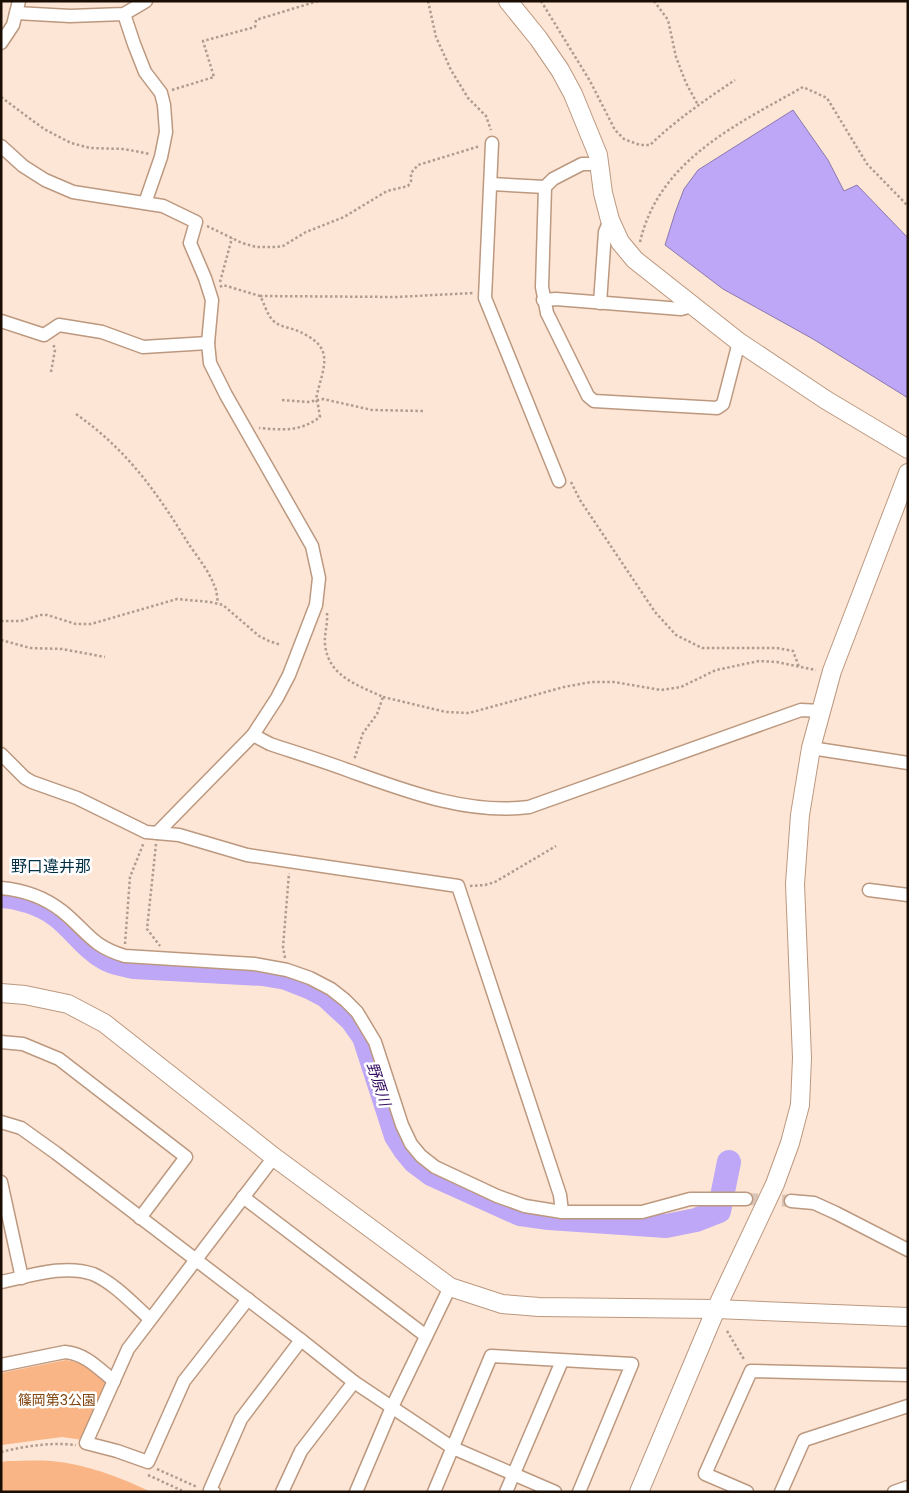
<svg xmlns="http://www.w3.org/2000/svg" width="909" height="1493" viewBox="0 0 909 1493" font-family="Poppins,'Noto Sans JP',sans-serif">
<rect width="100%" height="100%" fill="#fde6d6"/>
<!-- green -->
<g fill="#f9b585">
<path d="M66,1360L81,1363L108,1385L83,1440L62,1437L1,1445V1373Z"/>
<path d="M8,1461C23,1461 37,1460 51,1461C86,1464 120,1477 151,1492H1V1462Z"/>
</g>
<!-- water -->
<path fill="#bda7f6" stroke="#8c79ad" d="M793,110L828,160L844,191L857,185L908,238V398L813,339L723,289L665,245L675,213L684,189L698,170Z"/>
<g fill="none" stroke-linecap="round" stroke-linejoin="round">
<!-- river -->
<path stroke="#bda7f6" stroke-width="24" d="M1,896C19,897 41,904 56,915C74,928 87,950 108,960C116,964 125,965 134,967L263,974L286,978L309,987L326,996L352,1020L364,1037L396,1136L405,1150L415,1162L431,1174L520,1214L549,1218L666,1226L696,1220L719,1211L729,1162"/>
<!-- street-tunnel -->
<path stroke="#dbc5b6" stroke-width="12" stroke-dasharray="12 6" stroke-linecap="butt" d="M746,1199L791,1201"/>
<!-- street casing -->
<g stroke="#bc987f" stroke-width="15">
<g id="street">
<path d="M16,13L70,16L124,14L146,1"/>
<path d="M124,14L134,44L145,72L161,93L164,105L166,132L161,157L145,203"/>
<path d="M1,43L13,25L19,1"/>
<path d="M492,143L485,298L559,481"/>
<path d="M1,146L23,166L45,180L73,192L163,206L196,222L190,243L205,278L212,300L208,343L210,363L226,395L312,546L319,578L316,605L289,675L277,698L253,735L157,833"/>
<path d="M598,164H582L553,179L545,187L542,287L547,313L588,396L594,401L717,408L723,404L739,342"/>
<path d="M491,184L545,187"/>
<path d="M543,300L556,299L681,309L692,306"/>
<path d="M600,303L605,232L610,220"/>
<path d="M1,321L44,335L59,325L102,332L143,347L208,343"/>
<path d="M253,735L270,744C297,753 323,761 350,771C406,791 468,815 529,807L801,710L821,711"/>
<path d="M811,748L908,763"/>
<path d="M1,754L25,778L32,782L77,798L146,832L179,835L247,855L458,886L560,1195L562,1212"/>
<path d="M1,888C24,890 44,897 62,911C87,931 91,946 125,956L254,964L287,970L310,978L331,989L345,1000L357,1012L375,1042L402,1125L411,1144L421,1156L435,1167L497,1196L525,1206L562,1212H642L690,1199H746"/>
<path d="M869,890L908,895"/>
<path d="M1,1042L23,1044L59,1059L186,1157L140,1218"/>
<path d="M1,1122L21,1128L56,1153L301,1340L354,1382L453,1448L555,1492"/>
<path d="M1,1182L22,1278"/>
<path d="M243,1197L426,1336"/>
<path d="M791,1201L814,1203L836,1213L908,1250"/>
<path d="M1,1282C30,1276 64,1264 93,1274C114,1283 133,1304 150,1319"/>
<path d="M248,1299L184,1381L148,1462L117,1451L86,1443L128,1349L274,1157"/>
<path d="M1,1365L65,1352C86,1354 98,1368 114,1381"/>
<path d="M214,1492L210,1490L241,1419L301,1340"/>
<path d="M282,1492L301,1451L354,1382"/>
<path d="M356,1492L392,1407L450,1287"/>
<path d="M434,1492L491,1356L632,1364L579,1492"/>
<path d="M506,1492L562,1361"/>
<path d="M747,1492L705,1474L751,1371L908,1375"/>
<path d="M781,1492L804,1440L908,1406"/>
<path d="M894,1492L908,1487"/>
</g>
</g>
<!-- secondary casing -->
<g stroke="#bc987f" stroke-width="20">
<g id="secondary">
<path d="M508,1L538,38L560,70L573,94L598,155L603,193L610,220L620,242L635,260L739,342L826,400L908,449"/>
<path d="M1,993L25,995L68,1004L104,1023L274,1157L450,1287L502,1304L539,1307L716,1309L908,1317"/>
<path d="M639,1492L716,1309L775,1184L790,1143L800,1105L802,1058L795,884L800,815L811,748L832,671L908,473"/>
</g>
</g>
<!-- path -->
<g stroke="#af9c8f" stroke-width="2.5" stroke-dasharray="2.5 2.5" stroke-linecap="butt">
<path d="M428,1L436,37L451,70L468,98L486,116L491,130"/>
<path d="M541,1L590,81L615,130L624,139L640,145H650C676,120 705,100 735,80"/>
<path d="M654,1L668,20L676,57L686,83L698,105"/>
<path d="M172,90L214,77L203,41L255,27L256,20L318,1"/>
<path d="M1,97L44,129L71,143L90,148L124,149L150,154"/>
<path d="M207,226L242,243L256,247H276L283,246L306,232L344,217L387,191L408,186L411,181V173L418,165L480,146"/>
<path d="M640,242C659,160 736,125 803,87L827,98L867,164L908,206"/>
<path d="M220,282L232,238"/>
<path d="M220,287L223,285L260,296C265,304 267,317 276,323C282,327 291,328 298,331C337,348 323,366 316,399L318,405L320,417C300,432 282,430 259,428"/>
<path d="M260,296L396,297L473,293"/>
<path d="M51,372L55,350L53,343"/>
<path d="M282,400L308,402L323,399L372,410L423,411"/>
<path d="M76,414C127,450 156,491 188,543C196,555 209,571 214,585C217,590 217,598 218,603"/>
<path d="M571,482L580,500L655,612L676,635L702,648H777L793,651L799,667"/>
<path d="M327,613C328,624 324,634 325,645C329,677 358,685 383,697L377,714L363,733L354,760"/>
<path d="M1,621H21L40,615H47L76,624H91L177,599L210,602L223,605L259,636L269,641L281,645"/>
<path d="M1,640L30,648L62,649L105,657"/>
<path d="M383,697L446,712L469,713L564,687L591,682H614L661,690L681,687L716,670L759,661L777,662L816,670"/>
<path d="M156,844L147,929L160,946"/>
<path d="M470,886L485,885L495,882L556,846"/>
<path d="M125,944L130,877L144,842"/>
<path d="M285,958L283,947L289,873"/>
<path d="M727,1331L745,1361"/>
<path d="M1,1452C26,1446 50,1442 76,1445"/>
<path d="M157,1469L197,1487"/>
<path d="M148,1475L185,1492"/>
</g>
<!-- street -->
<use href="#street" stroke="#fff" stroke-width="12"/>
<!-- secondary -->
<use href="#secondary" stroke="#fff" stroke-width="18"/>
</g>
<g text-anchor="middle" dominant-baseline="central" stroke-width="5" stroke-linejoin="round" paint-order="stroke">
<!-- park labels -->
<g font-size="14" fill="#804510" stroke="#fff">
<text x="57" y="1400">篠岡第3公園</text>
</g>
<!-- water labels -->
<g font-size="15" font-style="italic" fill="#330c62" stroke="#fff">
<text transform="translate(379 1084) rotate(72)">野原川</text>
</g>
<!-- quarter labels -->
<g font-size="16" fill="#033045" stroke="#fff">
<text x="51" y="866">野口違井那</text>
</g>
</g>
<!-- border -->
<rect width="909" height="1493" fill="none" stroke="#190d04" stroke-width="5"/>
</svg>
